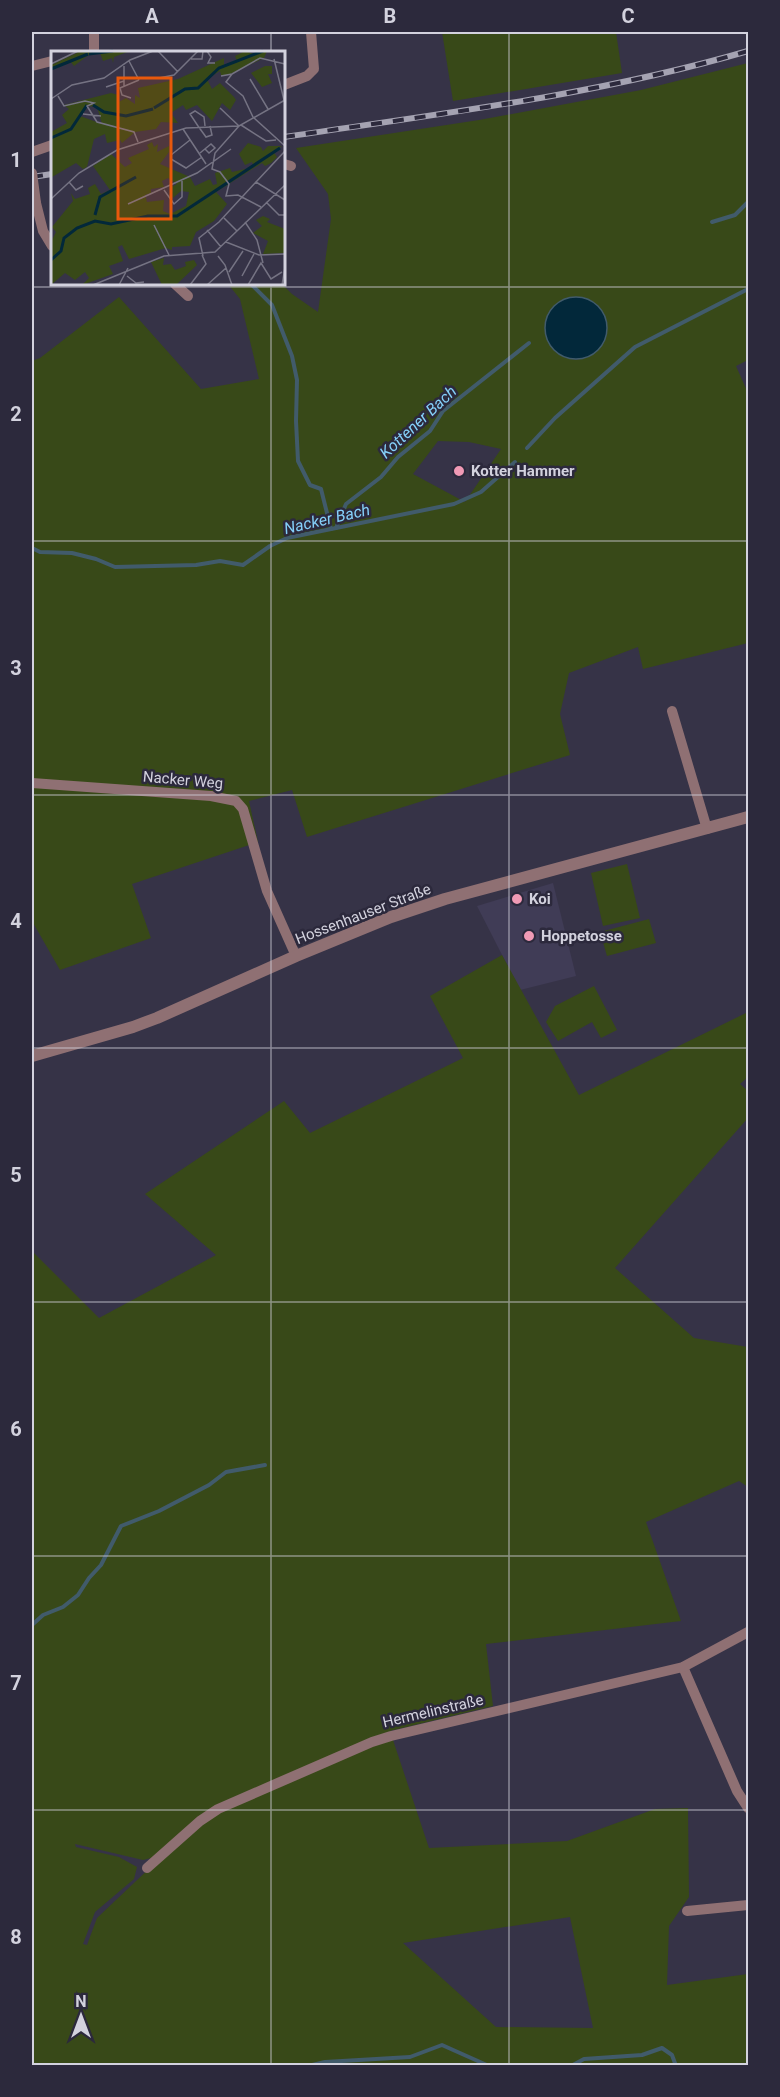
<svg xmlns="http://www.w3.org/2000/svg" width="780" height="2097" viewBox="0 0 780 2097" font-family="Roboto,sans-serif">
<rect width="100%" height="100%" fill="#363347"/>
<!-- built -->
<path fill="#403c56" d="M553,883L576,976L520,990L477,906Z"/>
<!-- green -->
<g fill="#384918" fill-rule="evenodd">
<path d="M442,32H616L622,73L453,101Z"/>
<path d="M748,63V360L736,366L748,393V643L643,669L638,647L569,673L560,714L570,755L307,837L292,790L249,801L258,842L132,884L151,938L60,970L32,921V361L40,358L119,297L201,389L259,379L240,299L228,284H282L292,294L318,312L331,219L328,194L296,148L479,120L641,90ZM587,299C636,326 583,383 556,349C547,339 545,332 547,319ZM438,441L469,442L501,449L465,502L413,474Z"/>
<path d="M627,864L640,918L603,926L591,873Z"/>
<path d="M649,919L656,943L607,956L600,932Z"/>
<path d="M502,955L579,1095L748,1012V1077L740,1084L748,1091V1118L615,1268L694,1338L748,1347V1487L739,1481L646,1522L681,1621L486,1644L493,1706L390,1731L429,1848L567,1841L655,1809L688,1808L689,1897L669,1926L667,1985L748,1974V2065H32V1251L99,1318L216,1255L145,1194L284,1101L310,1133L463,1058L430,996ZM75,1844L143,1860L151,1858L155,1863L97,1918L87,1945L83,1944L95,1912L134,1879L137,1867L119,1857L76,1847ZM570,1917L593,2028L496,2027L403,1943Z"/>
<path d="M594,986L617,1030L601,1038L592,1022L558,1041L546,1022L555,1006Z"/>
</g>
<!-- water -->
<circle fill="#02283a" stroke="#415b6b" stroke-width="1.5" cx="576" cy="328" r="31"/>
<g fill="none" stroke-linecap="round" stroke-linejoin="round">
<!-- stream -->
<g stroke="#415b6b" stroke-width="4">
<path d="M712,222L735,215L748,202"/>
<path d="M251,284L272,305L292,356L297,380L296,421L298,461L310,485L321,489L331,529"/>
<path d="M527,448L555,418L635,347L748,289"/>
<path d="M336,528L346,504L381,477L398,457L430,431L443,411L529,343"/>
<path d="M32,548L40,552L72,553L96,559L115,567L196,565L220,561L243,565L270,546L287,538L454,504L481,492L515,462"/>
<path d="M32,1625L43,1615L63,1607L78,1595L89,1578L101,1565L121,1526L159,1511L209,1485L226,1472L265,1465"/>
<path d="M308,2066L325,2062L410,2057L442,2045L489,2066"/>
<path d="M571,2066L584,2059L642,2055L662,2048L672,2055L676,2066"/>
</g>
<!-- minor -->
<g stroke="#8f7073" stroke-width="10">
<path d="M94,32V52"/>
<path d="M32,66L52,61"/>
<path d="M284,85L307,76L314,69L311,32"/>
<path d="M32,152L52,145"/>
<path d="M284,164L291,166"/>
<path d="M36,203L43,231L52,246"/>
<path d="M175,284L188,296"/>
<path d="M672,711L707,829"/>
<path d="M32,783L211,796L236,801L243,809L267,891L296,956"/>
<path d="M683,1667L737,1791L748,1808"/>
<path d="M147,1868L200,1821L218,1809L372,1742L391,1736L683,1667L748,1632"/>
<path d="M687,1911L748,1905"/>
</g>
<!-- tertiary -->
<path stroke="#8f7073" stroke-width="12" d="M32,1056L133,1027L157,1018L296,956L391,917L445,899L748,817"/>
<!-- rail casing -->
<g stroke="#a5a3b2" stroke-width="6">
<g id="rail">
<path d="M284,137C439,114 597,95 748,51"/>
<path d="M32,177L52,174"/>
</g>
</g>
<!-- rail -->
<use href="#rail" stroke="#2c293c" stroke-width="4" stroke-dasharray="11" stroke-linecap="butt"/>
<!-- minor-bridge -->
<path stroke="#8f7073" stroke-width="10" d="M32,173L36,203"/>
</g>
<!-- grid -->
<path fill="none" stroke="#d3d2de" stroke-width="1.5" stroke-opacity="0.55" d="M271,32V52M509,32V2066M271,284V2066M32,287H748M32,541H748M32,795H748M32,1048H748M32,1302H748M32,1556H748M32,1810H748"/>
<!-- markers -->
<g fill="#f09ab5" stroke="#2c293c" stroke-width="2">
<circle cx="459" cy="471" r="6"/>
<circle cx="517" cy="899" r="6"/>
<circle cx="529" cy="936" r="6"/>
</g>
<g text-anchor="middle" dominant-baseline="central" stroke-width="5" stroke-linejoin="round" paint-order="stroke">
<!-- poi labels -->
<g font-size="15" font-weight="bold" fill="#d3d2de" stroke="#2c293c" text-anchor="start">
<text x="471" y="471">Kotter Hammer</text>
<text x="529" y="899">Koi</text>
<text x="541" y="936">Hoppetosse</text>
</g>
<!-- street labels -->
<g font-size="15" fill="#d3d2de" stroke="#2c293c">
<text transform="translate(183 780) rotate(5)">Nacker Weg</text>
<text transform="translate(363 914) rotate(-21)">Hossenhauser Straße</text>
<text transform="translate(433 1711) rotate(-13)">Hermelinstraße</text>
</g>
<!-- water labels -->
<g font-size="16" font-style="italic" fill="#85d0f9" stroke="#2c293c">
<text transform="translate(418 422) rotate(-43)">Kottener Bach</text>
<text transform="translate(327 519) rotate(-13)">Nacker Bach</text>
</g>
</g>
<!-- overview -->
<g transform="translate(51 51)">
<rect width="234" height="234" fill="#363347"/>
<path d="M30,0H79L63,6L62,12L61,7L52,10L49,2L39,3L23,15L19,10L0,19V14ZM194,0L203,3L216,0L213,7L177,24H170L169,20L156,28L161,38L169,32L183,46L185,49L179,59L171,52L161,70L146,54L135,59L132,54L120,62L127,72L110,71L105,78L84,81L71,92L69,89L56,92L54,83L43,88L36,116L32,118L25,112L1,126L0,81L16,72L11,64L18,58L13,54L60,42L67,44L66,52L75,47L84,53V44L89,47L87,37L127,28L173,7V14L186,10L184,5ZM36,55L46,56L51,73L29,65ZM214,15H221V23H217L221,32L211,36L200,22ZM101,91L103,96L107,93L106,101L118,95V101L109,113L139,126L144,135L159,128L162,134L166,133L164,122L179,117L181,121L203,116L201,111L194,114L188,103L197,92L210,96L212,100L217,95H231L222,100L226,106L220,112L214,115L211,112L165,141L176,153L163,170L145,181L139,195L121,196V199L115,197L78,208L71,194L67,196L72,210L58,215L62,223L31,234L38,227L34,221L24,229L14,222L0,234V191L5,181L1,176L22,150L20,142L24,148L39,143L37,137L44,133L50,143L59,139L42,115L60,103L74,116L81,112L77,107L98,98L96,94ZM117,127L126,133L120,136L122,147L130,140L138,141L135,155L119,163L112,160L113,149L96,151L94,144L100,142V138L113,136L111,130ZM212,165L219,168L216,171L234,178V202L212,203L217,190L202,182L211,175L205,169ZM113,207L112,214L120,213L124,219L135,215L134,211L143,209L146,214L125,234H111L100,211Z" fill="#384918" fill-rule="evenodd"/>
<path fill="none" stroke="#02283a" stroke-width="3" d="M38,3L62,0M0,18L37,3M42,54L53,61L75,65L102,58M103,57L134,38L147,37L168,17L212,0M0,87L20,78L36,54M44,164L49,146L85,126M0,209L10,200L13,187L26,177L44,170L60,173L97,165H126L229,97"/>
<path fill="none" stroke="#757383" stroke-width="1.5" d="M107,0L127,21M156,0L160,6L157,12H164M140,8H151L152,0M223,8L233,49M78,10L88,29M0,13L27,0M73,15V36M181,23L175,31L192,45L202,66L234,95M170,25L181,23L209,7L234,13M108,27L123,24L147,0M199,28L217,58M55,36L73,30M7,45L13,55L34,50L43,52L36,55L46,71L83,81L87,91M80,47L71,44L69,37L88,29M0,48L21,34L53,27L79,9L102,0M169,57L188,75M32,63L50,65M190,74L215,90L225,89M147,75L139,63L144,60L153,66L154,75M147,75L155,86L161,84L159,75M188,75L164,102L161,118L169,121L178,133L175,145L187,144L210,156M132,78L155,113M139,89L120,104V108L135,117L151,106M149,102L160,93L164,97L158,102L154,98M18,131L25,139L32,135M205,131L234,100M113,139L123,153L131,146V130M0,148L28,122L66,99L135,77L188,75L234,49M215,151L228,164H234M77,153L146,122L180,98M173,167L186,180M194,171L206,189L212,212M103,174L118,204M156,179L170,196M175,191L208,204L234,203M152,205L148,187L168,171L205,131L234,149M167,205L174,214L181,234M178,221L192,200M76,225L85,232L93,231M191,225L203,203M42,234L113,205L164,201L234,134M68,234L77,217M139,234L155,213L151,204M156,234L175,217M197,234L210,212L220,228L231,221M231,234L234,216"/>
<path fill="#e8590c" fill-opacity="0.15" stroke="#e8590c" stroke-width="3" d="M67,27H120V168H67Z"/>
<rect width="234" height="234" fill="none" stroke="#d3d2de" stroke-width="3"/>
</g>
<!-- border -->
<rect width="780" height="2097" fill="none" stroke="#2c293c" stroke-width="66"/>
<!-- north arrow -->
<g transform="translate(81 2016)" stroke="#2c293c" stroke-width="4.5" paint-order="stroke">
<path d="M0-4.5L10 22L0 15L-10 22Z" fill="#d3d2de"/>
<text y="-9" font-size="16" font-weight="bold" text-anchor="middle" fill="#d3d2de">N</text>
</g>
<rect x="33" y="33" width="714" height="2031" fill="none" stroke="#d3d2de" stroke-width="2"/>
<g font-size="20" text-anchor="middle" font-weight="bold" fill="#d3d2de">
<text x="152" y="23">A</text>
<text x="390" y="23">B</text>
<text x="628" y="23">C</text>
<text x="16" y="167">1</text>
<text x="16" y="421">2</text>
<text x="16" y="675">3</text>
<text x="16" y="928">4</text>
<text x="16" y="1182">5</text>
<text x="16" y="1436">6</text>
<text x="16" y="1690">7</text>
<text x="16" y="1944">8</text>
</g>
</svg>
